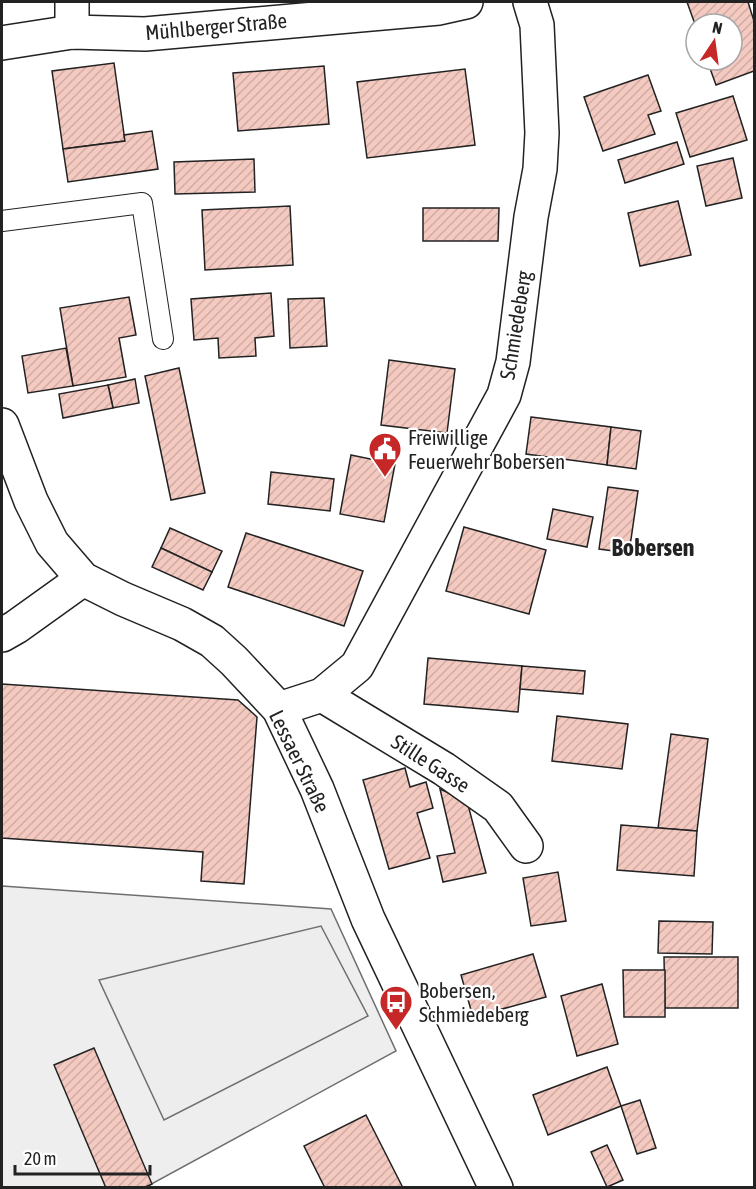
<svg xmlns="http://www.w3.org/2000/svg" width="756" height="1189" viewBox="0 0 756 1189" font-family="'Asap Condensed',sans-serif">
<defs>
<pattern id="building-hatch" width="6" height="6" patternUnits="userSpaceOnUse" patternTransform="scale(1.5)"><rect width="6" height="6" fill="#f3c9c0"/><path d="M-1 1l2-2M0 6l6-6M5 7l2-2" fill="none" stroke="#d0aca5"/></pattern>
</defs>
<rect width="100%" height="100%" fill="#fff"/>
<!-- grass -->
<path fill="#eee" stroke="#6f6f6f" stroke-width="1.5" d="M2,886L331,909L396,1051L146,1187H2Z"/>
<!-- parking -->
<path fill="#ededed" stroke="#6f6f6f" stroke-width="1.5" d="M321,926L368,1016L164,1120L99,980Z"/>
<!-- building -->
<g fill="url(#building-hatch)" stroke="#222" stroke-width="1.5">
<path d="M687,2H748L754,21V71L716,85L707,60H732V24H696V27Z"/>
<path d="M114,63L125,141L63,149L52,71Z"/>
<path d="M324,66L329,124L238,131L233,73Z"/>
<path d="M465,69L475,145L367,158L357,82Z"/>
<path d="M648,75L661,111L648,115L655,134L603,151L584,97Z"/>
<path d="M733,96L747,140L690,157L676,113Z"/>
<path d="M152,131L158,169L68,182L63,149L125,141L124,135Z"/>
<path d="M677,142L684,164L625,183L618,160Z"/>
<path d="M733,158L742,198L706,206L697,166Z"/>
<path d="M254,159L255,192L175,194L174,162Z"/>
<path d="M678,201L691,255L640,266L628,213Z"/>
<path d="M290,206L293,265L205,270L202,210Z"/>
<path d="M423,208H499L498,241H423Z"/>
<path d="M271,293L274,336L255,338L256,356L219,358L218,338L194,340L191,299Z"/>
<path d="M129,297L136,335L119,338L126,377L73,386L60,308Z"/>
<path d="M324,298L327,346L290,348L288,299Z"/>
<path d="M66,348L73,386L28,393L22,356Z"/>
<path d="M389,360L455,369L447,433L381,425Z"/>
<path d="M179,368L205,493L171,500L145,376Z"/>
<path d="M135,379L139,403L113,408L108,385Z"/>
<path d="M108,385L113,408L63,418L59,394Z"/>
<path d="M531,417L611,427L607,465L526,454Z"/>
<path d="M611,427L641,431L636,469L607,465Z"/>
<path d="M351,455L395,464L384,522L340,514Z"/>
<path d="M271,472L334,479L330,511L268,504Z"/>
<path d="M608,487L638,491L629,553L599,549Z"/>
<path d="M553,509L593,517L587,547L547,539Z"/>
<path d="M464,527L546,550L529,614L446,591Z"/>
<path d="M170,528L222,551L212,572L161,548Z"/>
<path d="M246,533L363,571L344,626L228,587Z"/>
<path d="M161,548L212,572L203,590L152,567Z"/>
<path d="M428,658L522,666L518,712L424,704Z"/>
<path d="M522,666L585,671L583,694L520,689Z"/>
<path d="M2,684L238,700L257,717L244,884L201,881L203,852L2,838Z"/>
<path d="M557,716L628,724L622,769L552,761Z"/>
<path d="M671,734L708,739L697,831L658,828Z"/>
<path d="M405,768L410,787L426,782L433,808L417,813L430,858L389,869L363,780Z"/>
<path d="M440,789L467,801L486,873L443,882L437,856L455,853Z"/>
<path d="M621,825L697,831L694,876L617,870Z"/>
<path d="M558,872L566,921L531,926L523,878Z"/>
<path d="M659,921L713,922L712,954L658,953Z"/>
<path d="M533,954L546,997L473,1017L461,975Z"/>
<path d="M664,957H738V1008H665Z"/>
<path d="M623,970H665V1017H624Z"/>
<path d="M602,984L618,1044L577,1056L561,996Z"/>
<path d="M94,1048L152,1184L143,1188H106L54,1065Z"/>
<path d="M607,1067L621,1106L548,1135L533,1095Z"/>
<path d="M640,1100L656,1148L637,1154L621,1106Z"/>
<path d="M366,1115L403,1188H325L304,1146Z"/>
<path d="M607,1145L623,1180L607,1187L591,1152Z"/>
</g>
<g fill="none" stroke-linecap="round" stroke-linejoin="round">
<!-- lane casing -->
<g stroke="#222" stroke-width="22">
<path id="lane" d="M2,221L142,203L163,339"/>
</g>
<!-- street casing -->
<g stroke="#222" stroke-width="36">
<g id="street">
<path d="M72,2V32"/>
<path d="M2,43L72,32L145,34L439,8L466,2"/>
<path d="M2,425L31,501L52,543L83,579L123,599L182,624L212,641L234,661L279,709L317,789L368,919L496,1188"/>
<path d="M2,635L16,627L83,579"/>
<path d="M322,695L444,769L498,807L526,846"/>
<path d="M279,709L322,695L357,666L504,395L513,362L531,217L540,169L542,133L537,25L530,2"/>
</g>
</g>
<!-- lane -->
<use href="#lane" stroke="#fff" stroke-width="20"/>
<!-- street -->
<use href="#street" stroke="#fff" stroke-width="33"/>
</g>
<!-- icons -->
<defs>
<g id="civic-pin" transform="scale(1.725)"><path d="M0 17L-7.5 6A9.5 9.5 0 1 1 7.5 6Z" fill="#c62828" stroke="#fff"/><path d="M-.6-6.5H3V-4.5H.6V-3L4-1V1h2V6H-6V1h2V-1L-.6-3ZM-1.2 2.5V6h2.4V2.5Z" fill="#fff"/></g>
<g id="bus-pin" transform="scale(1.725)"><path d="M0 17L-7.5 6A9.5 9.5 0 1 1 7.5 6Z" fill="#c62828" stroke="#fff"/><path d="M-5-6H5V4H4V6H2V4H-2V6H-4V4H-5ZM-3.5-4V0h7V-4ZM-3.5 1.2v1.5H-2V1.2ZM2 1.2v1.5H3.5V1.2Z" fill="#fff"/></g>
</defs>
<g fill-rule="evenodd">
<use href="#civic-pin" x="385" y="449"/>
<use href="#bus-pin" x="396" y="1002"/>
</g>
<g text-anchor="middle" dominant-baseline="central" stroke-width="4.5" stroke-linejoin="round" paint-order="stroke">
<!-- street labels -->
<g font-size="21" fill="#222" stroke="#fff">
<text transform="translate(216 26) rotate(-5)">Mühlberger Straße</text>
<text transform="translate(515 325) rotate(-81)">Schmiedeberg</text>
<text transform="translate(300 761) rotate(64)">Lessaer Straße</text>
<text transform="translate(431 763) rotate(33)">Stille Gasse</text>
</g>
<!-- poi labels -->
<g font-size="21" fill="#222" stroke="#fff" text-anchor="start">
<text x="408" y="437">Freiwillige<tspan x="408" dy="24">Feuerwehr Bobersen</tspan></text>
<text x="419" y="990">Bobersen,<tspan x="419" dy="24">Schmiedeberg</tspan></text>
</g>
<!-- quarter labels -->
<g font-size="24" font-weight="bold" fill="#222" stroke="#fff">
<text x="653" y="547">Bobersen</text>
</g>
</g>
<!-- border -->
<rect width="756" height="1189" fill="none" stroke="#222222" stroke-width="6"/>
<!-- north arrow -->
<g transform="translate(714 42) rotate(13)"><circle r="28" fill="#ffffff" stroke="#a7a7a7" stroke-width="1.5"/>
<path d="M0-4.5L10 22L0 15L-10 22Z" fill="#c62828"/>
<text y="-9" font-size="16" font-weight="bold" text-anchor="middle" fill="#222222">N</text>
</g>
<!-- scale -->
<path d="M15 1165v9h135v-9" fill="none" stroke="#222222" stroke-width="3"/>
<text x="24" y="1165" font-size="18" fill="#222222" stroke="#ffffff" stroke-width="4.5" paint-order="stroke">20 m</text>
</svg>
